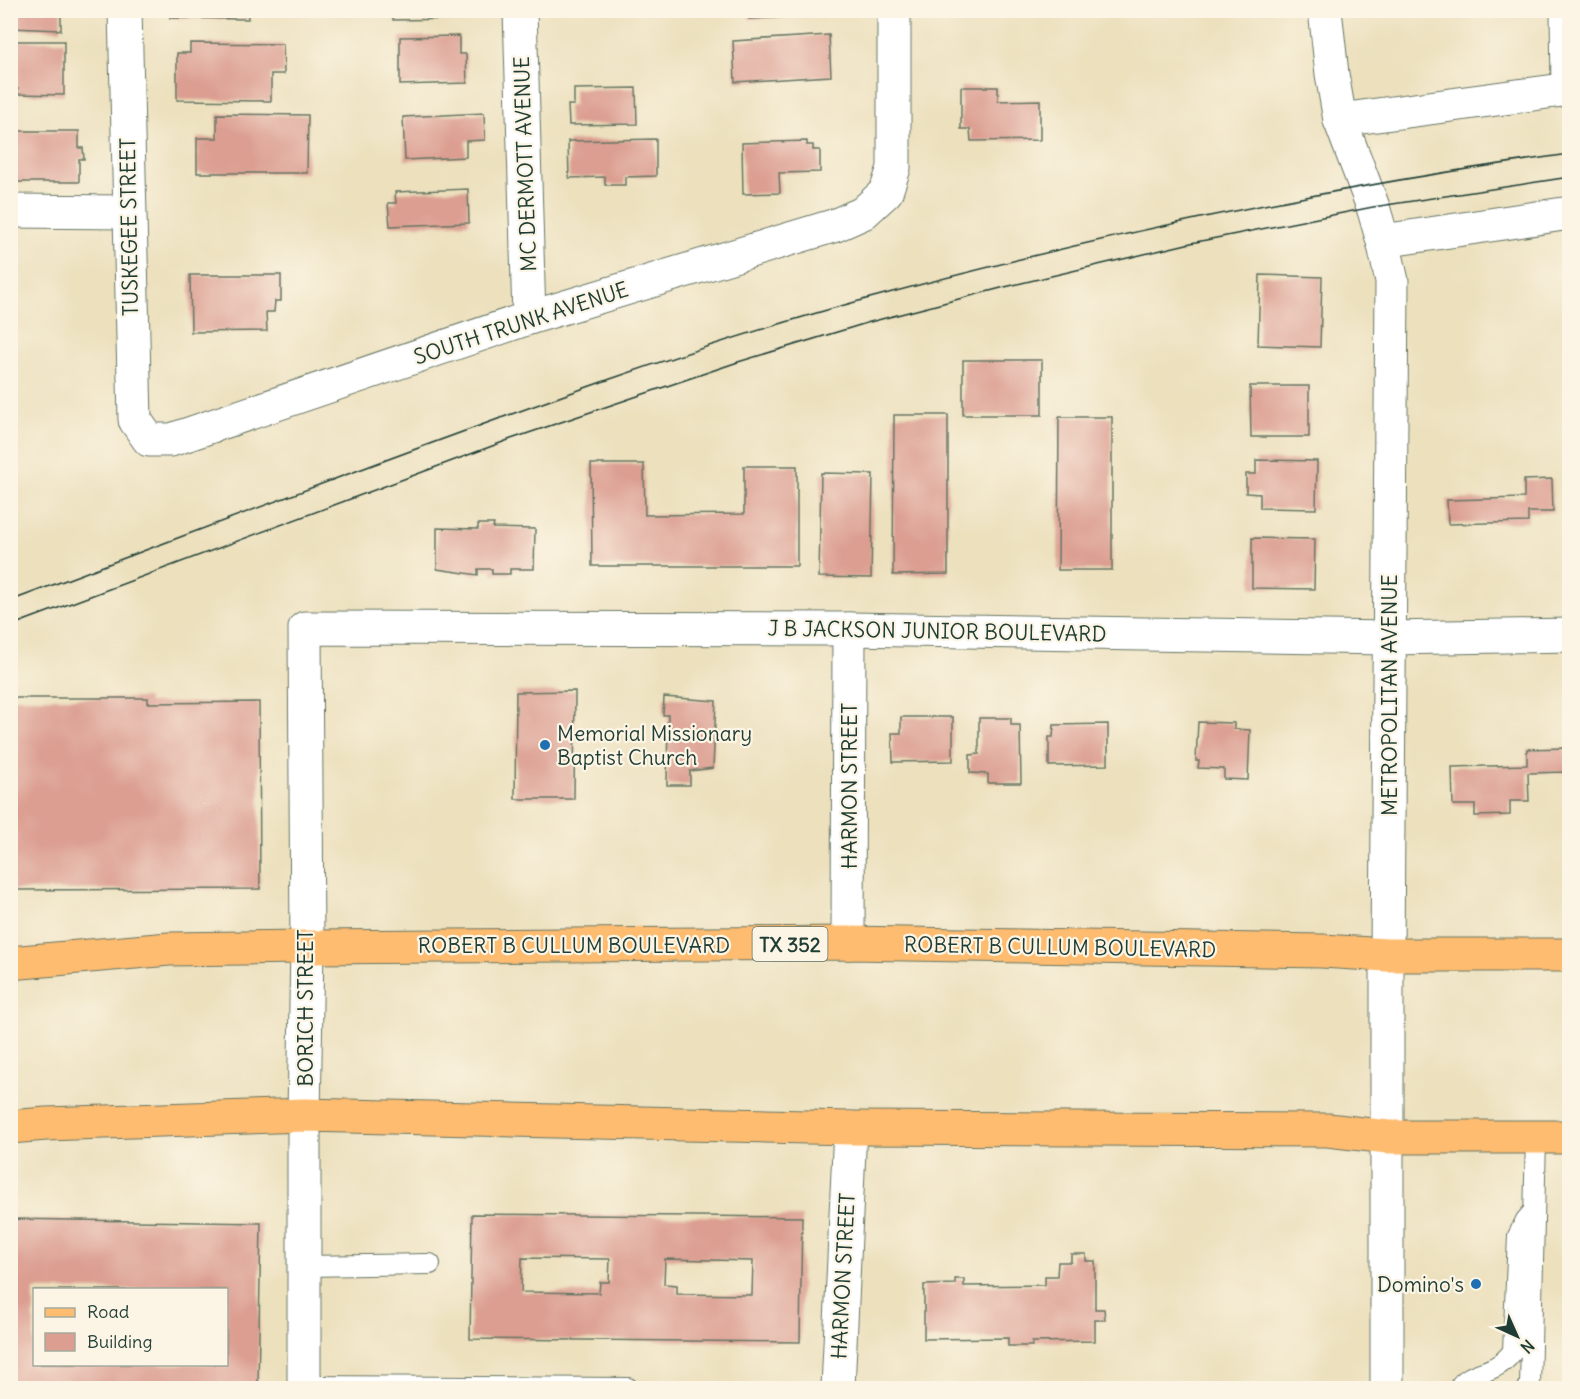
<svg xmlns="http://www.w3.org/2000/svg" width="1580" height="1399" viewBox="0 0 1580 1399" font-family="Delius,sans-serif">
<rect width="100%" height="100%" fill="#fcf5e5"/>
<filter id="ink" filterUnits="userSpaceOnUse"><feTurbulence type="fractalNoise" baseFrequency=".0167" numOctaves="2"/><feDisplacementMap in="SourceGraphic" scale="12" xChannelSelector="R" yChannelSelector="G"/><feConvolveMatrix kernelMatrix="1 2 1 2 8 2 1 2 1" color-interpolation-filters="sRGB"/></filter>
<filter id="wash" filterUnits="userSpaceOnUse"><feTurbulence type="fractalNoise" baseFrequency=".008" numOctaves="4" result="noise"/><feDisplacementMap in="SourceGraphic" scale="24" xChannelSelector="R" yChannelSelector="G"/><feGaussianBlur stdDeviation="1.35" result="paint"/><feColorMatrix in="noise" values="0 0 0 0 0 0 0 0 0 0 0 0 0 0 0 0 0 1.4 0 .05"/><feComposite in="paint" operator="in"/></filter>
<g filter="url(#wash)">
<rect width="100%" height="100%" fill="#ece0bd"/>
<g id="blocks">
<!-- building -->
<g fill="#db9e91" fill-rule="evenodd">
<path d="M10,10H61V30L10,28Z"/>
<path d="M170,10H248V19L170,18Z"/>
<path d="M393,10H465V19L393,20Z"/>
<path d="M748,10H829V15L749,19Z"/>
<path d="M829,35L831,76L735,82L733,41Z"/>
<path d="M459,36V54H466L467,83L400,85V37Z"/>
<path d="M10,41H64V95L18,94V89H10Z"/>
<path d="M190,43L283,44L284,74H271V101L177,100V53H190Z"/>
<path d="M961,87H998V101L1040,100V140L971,141L970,129H961Z"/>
<path d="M636,88L637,124L569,125L568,105H574V89Z"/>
<path d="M484,113L485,140L466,141V157L405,160L403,117Z"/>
<path d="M217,114L308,115L307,173H197V138H217Z"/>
<path d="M10,131H79V148H83L84,159H79V182H10Z"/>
<path d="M656,139V176L625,177V185H605V177L569,178L568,141Z"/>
<path d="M807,141V145H813V150H820V172L779,173L780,193L743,194L742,143Z"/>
<path d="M468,189L469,223L390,226L388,203H396L395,192Z"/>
<path d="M190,275H281V301H275L274,312H266L267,331L191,332Z"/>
<path d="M1260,275L1322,277L1320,347L1258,345Z"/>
<rect x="963" y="360" width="79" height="55"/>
<path d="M1250,386H1309V437H1251Z"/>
<path d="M894,415H948V574L893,575Z"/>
<path d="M1059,417H1112V570H1058Z"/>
<path d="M1256,460L1317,461L1316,509L1260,508V494L1246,493V474H1256Z"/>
<path d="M591,464H644L645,515L744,514V466H797V566H592Z"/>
<path d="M821,473L873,474L871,578L819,577Z"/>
<path d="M1552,479L1553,512H1528V522L1448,524L1447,500L1524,498V480Z"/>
<path d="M478,524H494L493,528L535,529L534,569H510V574H492V569H478V575L437,569V528L478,529Z"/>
<path d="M1252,538L1315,539L1314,589L1252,588Z"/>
<path d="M575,691L574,799H515L516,692Z"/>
<path d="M664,697L716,701L713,768L690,771V785H667L668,715H663Z"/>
<path d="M10,698H148V703L259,702L260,889L13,890Z"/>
<path d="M901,717H953V761L893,762L892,733H901Z"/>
<path d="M979,718H1011V725H1020L1021,783H988V774L970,773V755L979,754Z"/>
<path d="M1198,722L1234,723V729L1250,730L1248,780L1224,779V769L1198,768L1199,761H1196Z"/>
<path d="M1108,724V765L1049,766V737H1053L1054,725Z"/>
<path d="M1566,748L1567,772L1528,773L1529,801H1510V815L1475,816V805H1453L1452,767L1527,765V749Z"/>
<path d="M472,1214L802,1217L800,1342L470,1339ZM522,1258L610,1259L609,1282H600L599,1293L521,1292ZM665,1259L753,1261L752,1295L677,1294V1285L664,1284Z"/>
<path d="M10,1219L261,1223L258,1388H10ZM34,1290H226V1364H34Z"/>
<path d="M1071,1254H1086V1261H1095V1309H1104L1105,1320H1095V1341L1032,1342V1346H1008V1338L924,1339V1285L955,1284V1279H964V1286L1045,1285V1276H1057L1058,1262H1071Z"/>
</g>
</g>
</g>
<g filter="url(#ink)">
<use href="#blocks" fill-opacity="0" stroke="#677664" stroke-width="1.5"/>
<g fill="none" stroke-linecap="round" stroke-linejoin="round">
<!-- lane casing -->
<g stroke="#677664" stroke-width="22">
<g id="lane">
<path d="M305,1266L430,1264"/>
<path d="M304,1386L628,1388"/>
<path d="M1459,1388C1466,1375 1482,1374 1495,1367C1503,1363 1508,1358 1513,1351L1518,1236L1526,1220L1533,1212"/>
<path d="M1528,1388L1530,1386L1536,1137"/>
</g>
</g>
<!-- street casing -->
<g stroke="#677664" stroke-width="35">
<g id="street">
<path d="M125,10L135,420L149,440H171L529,318L836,225L863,213L886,192L894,168V10"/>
<path d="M520,10L529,318"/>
<path d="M1325,10L1332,74L1340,120L1373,207L1383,241L1392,281L1387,955V1388"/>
<path d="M1567,10L1568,89"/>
<path d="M1340,120L1570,89"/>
<path d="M10,211L128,212"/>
<path d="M1383,241L1570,213"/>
<path d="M848,943L849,629"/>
<path d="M304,1388V1115L307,947L305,628L849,629L1389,638L1570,635"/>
<path d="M838,1388L850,1128"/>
</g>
</g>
<!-- primary casing -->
<g stroke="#677664" stroke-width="35">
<g id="primary">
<path d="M10,963L169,949L307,947L848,943L1322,951L1387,955H1570"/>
<path d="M10,1127L46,1124L304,1115L850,1128L1328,1130L1388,1137H1570"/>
</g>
</g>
<!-- lane -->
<use href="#lane" stroke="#fff" stroke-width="20"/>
<!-- street -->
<use href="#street" stroke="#fff" stroke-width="33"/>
<!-- primary -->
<use href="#primary" stroke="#febc70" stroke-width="33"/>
<!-- tram -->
<g stroke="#1f3d34" stroke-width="1.5">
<path d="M10,601C120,559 230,519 340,477C513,413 687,348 866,299C1097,236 1332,186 1570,154"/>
<path d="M10,626L511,439L738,362L870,322L1005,287L1191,243L1373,207L1570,177"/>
</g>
</g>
</g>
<!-- markers -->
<g fill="#1f6fb2" stroke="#fcf5e5" stroke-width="2">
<circle cx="545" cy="745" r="6"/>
<circle cx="1476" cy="1284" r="6"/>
</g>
<g text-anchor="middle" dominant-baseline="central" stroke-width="4.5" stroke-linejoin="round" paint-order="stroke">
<!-- shield labels -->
<rect fill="#fcf5e5" stroke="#617469" stroke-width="1.5" x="752.5" y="927" width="75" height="34" rx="4.5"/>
<g font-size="20" font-weight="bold" fill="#1f3d34">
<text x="790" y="944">TX 352</text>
</g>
<!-- street labels -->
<g font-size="21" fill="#1f3d34" stroke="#fcf5e5">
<text transform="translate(525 164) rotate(-92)">MC DERMOTT AVENUE</text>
<text transform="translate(129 227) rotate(-91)">TUSKEGEE STREET</text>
<text transform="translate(521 323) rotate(-18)">SOUTH TRUNK AVENUE</text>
<text transform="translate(937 631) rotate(1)">J B JACKSON JUNIOR BOULEVARD</text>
<text transform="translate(1389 695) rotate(-90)">METROPOLITAN AVENUE</text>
<text transform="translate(849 786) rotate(-90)">HARMON STREET</text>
<text x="574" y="945">ROBERT B CULLUM BOULEVARD</text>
<text transform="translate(1060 947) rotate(1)">ROBERT B CULLUM BOULEVARD</text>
<text transform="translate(305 1008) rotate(-90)">BORICH STREET</text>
<text transform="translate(843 1276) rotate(-87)">HARMON STREET</text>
</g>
<!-- poi labels -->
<g font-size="21" fill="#1f3d34" stroke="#fcf5e5" text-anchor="start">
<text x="557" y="733">Memorial Missionary<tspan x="557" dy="24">Baptist Church</tspan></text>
<text x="1464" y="1284" text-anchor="end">Domino's</text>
</g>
</g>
<!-- margin -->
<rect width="1580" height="1399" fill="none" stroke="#fcf5e5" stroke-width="36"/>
<!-- legend -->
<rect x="33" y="1288" width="195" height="78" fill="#fcf5e5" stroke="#a4ab9e" stroke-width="1.5"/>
<rect x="45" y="1308" width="30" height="9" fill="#febc70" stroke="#a4ab9e" stroke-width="1.5"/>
<text x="87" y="1318" font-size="18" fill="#1f3d34">Road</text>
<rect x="45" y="1333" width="30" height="18" fill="#db9e91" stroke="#a4ab9e" stroke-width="1.5"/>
<text x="87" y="1348" font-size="18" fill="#1f3d34">Building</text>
<!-- north arrow -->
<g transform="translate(1517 1336) rotate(135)" stroke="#fcf5e5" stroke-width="4.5" paint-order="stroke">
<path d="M0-4.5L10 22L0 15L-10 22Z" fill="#1f3d34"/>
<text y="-9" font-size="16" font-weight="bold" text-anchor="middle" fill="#1f3d34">N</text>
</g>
</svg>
